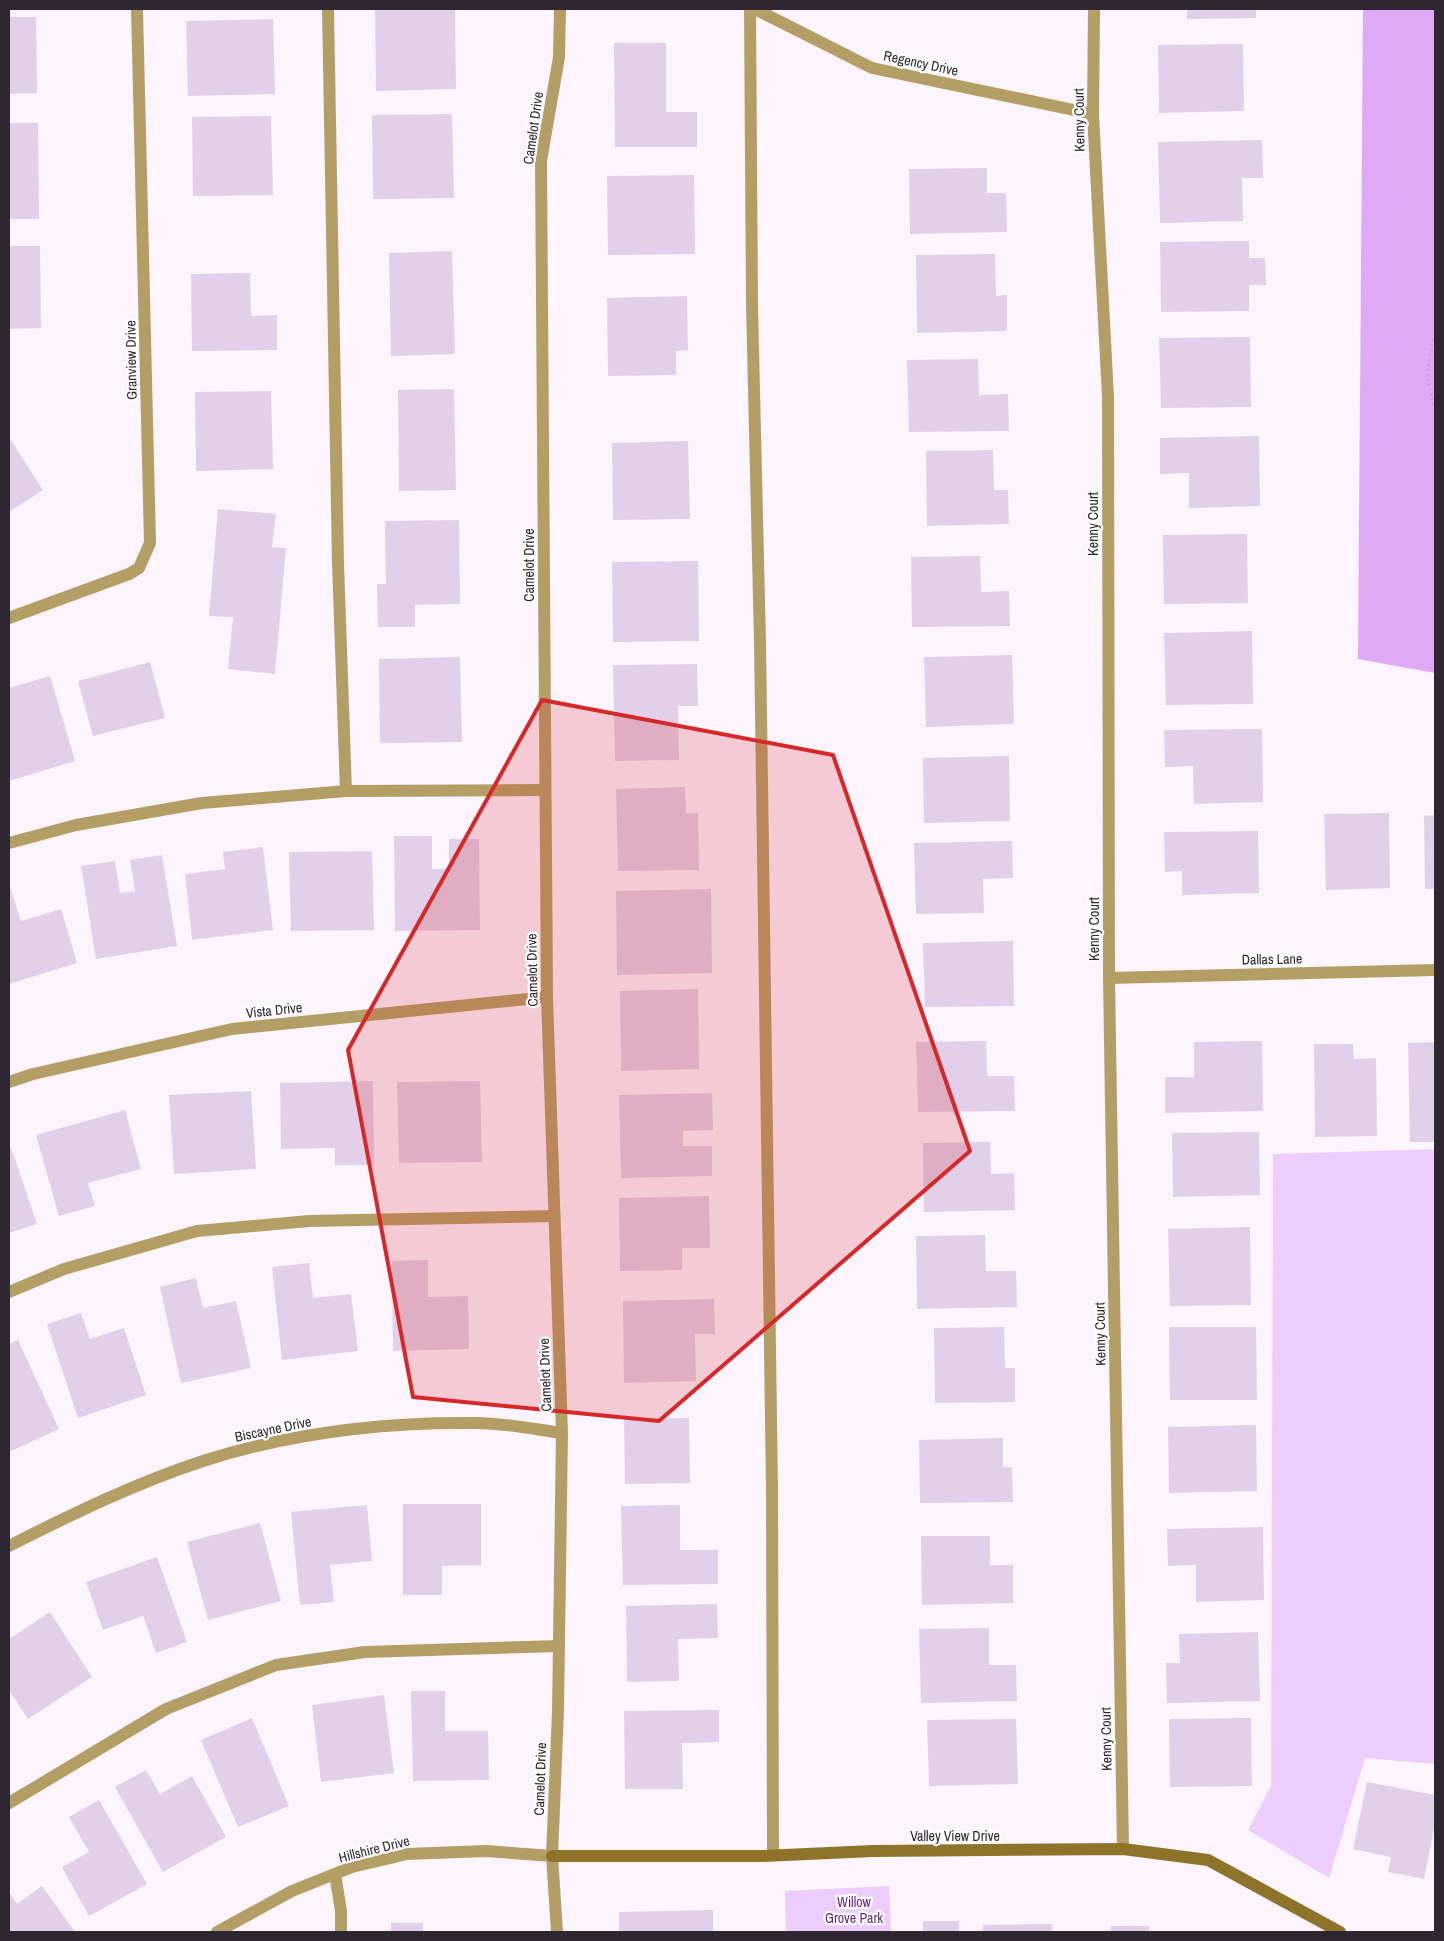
<svg xmlns="http://www.w3.org/2000/svg" width="1444" height="1941" viewBox="0 0 1444 1941" font-family="'Archivo Narrow',sans-serif">
<rect width="100%" height="100%" fill="#fcf4ff"/>
<!-- green -->
<g fill="#edcdfb">
<path d="M1435,1149V1764L1365,1758L1329,1878L1248,1830L1271,1786L1273,1154Z"/>
<path d="M889,1886L891,1932H786L785,1891Z"/>
</g>
<!-- forest -->
<path fill="#dfa9f5" d="M1363,9H1435V673L1358,659Z"/>
<!-- building -->
<g fill="#e2d0ea">
<path d="M375,9H455L456,89L376,91Z"/>
<path d="M1187,9H1256V18L1187,19Z"/>
<path d="M9,17H36L37,93L9,94Z"/>
<path d="M273,19L275,94L188,96L186,21Z"/>
<path d="M614,43H666V112H697V147H615Z"/>
<path d="M1243,44L1244,111L1159,113L1158,45Z"/>
<path d="M452,114L454,198L373,199L372,115Z"/>
<path d="M271,116L273,195L193,196L192,117Z"/>
<path d="M9,123H38L39,219H9Z"/>
<path d="M1262,140L1263,178H1242L1243,221L1160,223L1158,142Z"/>
<path d="M987,168V193H1006L1007,232L910,234L909,169Z"/>
<path d="M694,175L695,254L608,255L607,176Z"/>
<path d="M1249,241V258H1265L1266,285H1249V311L1161,312L1160,242Z"/>
<path d="M9,246H40L41,328L9,329Z"/>
<path d="M452,251L455,354L391,356L389,253Z"/>
<path d="M995,254L996,296L1007,295V331L917,333L916,255Z"/>
<path d="M250,273L251,316L277,315V350L192,351L191,274Z"/>
<path d="M687,296L688,350L676,351V375L608,376L607,298Z"/>
<path d="M1250,337L1251,407L1161,408L1159,338Z"/>
<path d="M978,359L979,395L1008,394L1009,431L909,432L907,360Z"/>
<path d="M454,389L456,490L399,491L398,390Z"/>
<path d="M271,391L273,469L196,471L195,392Z"/>
<path d="M1259,436L1260,506L1189,508V473L1160,474V438Z"/>
<path d="M9,437L43,490L9,512Z"/>
<path d="M688,441L690,519L613,520L612,443Z"/>
<path d="M993,450L994,490H1008L1009,524L927,526L926,451Z"/>
<path d="M218,509L276,514L272,547L286,548L275,674L228,669L233,617L209,616Z"/>
<path d="M459,520L460,604L415,605V627H378L377,584H386L385,521Z"/>
<path d="M1247,534L1248,603L1164,604L1163,535Z"/>
<path d="M980,556L981,592L1009,591L1010,626L912,627L911,557Z"/>
<path d="M698,561L699,641L613,642L612,562Z"/>
<path d="M1252,631L1253,704L1166,705L1164,633Z"/>
<path d="M1012,655L1014,724L926,727L924,657Z"/>
<path d="M460,657L462,742L380,743L379,659Z"/>
<path d="M150,662L165,718L93,736L78,681Z"/>
<path d="M697,664L698,706H678L679,760L615,761L613,665Z"/>
<path d="M50,676L75,761L9,781V688Z"/>
<path d="M1262,729L1263,802L1194,804L1193,766L1165,767L1164,730Z"/>
<path d="M1009,756L1010,821L924,823L923,758Z"/>
<path d="M685,787L686,813H698L699,870L618,871L616,789Z"/>
<path d="M1389,813L1390,888L1326,890L1324,814Z"/>
<path d="M1435,815V889H1425L1424,816Z"/>
<path d="M1258,831L1259,893L1182,895V871L1165,872L1164,832Z"/>
<path d="M394,836H432V869H449V839H479L480,930L395,931Z"/>
<path d="M1012,841L1013,878L983,879L984,913L916,914L914,843Z"/>
<path d="M263,847L273,930L192,940L185,874L225,869L223,852Z"/>
<path d="M372,851L374,930L291,931L289,852Z"/>
<path d="M162,855L177,946L96,959L81,866L115,861L120,893L135,891L130,860Z"/>
<path d="M9,884L21,921L61,909L77,963L9,984Z"/>
<path d="M711,889L712,973L617,975L616,891Z"/>
<path d="M1013,941L1014,1006L925,1007L923,943Z"/>
<path d="M698,989L699,1069L621,1071L620,991Z"/>
<path d="M986,1041L987,1076H1014L1015,1111L918,1112L916,1042Z"/>
<path d="M1262,1041L1263,1111L1165,1113V1077H1194V1042Z"/>
<path d="M1435,1042V1142H1410L1408,1043Z"/>
<path d="M1314,1044H1353L1354,1059L1376,1058L1377,1136L1315,1137Z"/>
<path d="M373,1081L374,1165H335V1148L281,1149L280,1083Z"/>
<path d="M480,1081L482,1162L399,1163L397,1082Z"/>
<path d="M251,1091L256,1169L174,1174L169,1095Z"/>
<path d="M712,1093L713,1130L683,1131V1146H712V1176L621,1178L619,1095Z"/>
<path d="M125,1110L141,1169L88,1183L95,1206L59,1216L36,1135Z"/>
<path d="M1259,1132L1260,1195L1173,1197L1172,1133Z"/>
<path d="M990,1142L991,1174L1014,1173L1015,1210L924,1212L923,1143Z"/>
<path d="M11,1147L37,1224L9,1233V1148Z"/>
<path d="M709,1196L710,1248H682V1270L620,1271L619,1198Z"/>
<path d="M1250,1227L1251,1305L1170,1306L1168,1229Z"/>
<path d="M985,1235L986,1271H1016L1017,1307L917,1309L916,1236Z"/>
<path d="M428,1260V1297L468,1296L469,1349L393,1351L392,1261Z"/>
<path d="M309,1263L313,1298L351,1294L358,1351L282,1360L272,1267Z"/>
<path d="M196,1278L203,1308L236,1301L251,1368L181,1383L160,1287Z"/>
<path d="M714,1299L715,1334H695L696,1381L624,1383L623,1301Z"/>
<path d="M81,1313L90,1339L124,1328L146,1395L78,1418L47,1324Z"/>
<path d="M1004,1327L1005,1368H1015V1402L935,1403L934,1328Z"/>
<path d="M1169,1327H1256L1257,1400H1170Z"/>
<path d="M18,1340L59,1429L9,1452V1344Z"/>
<path d="M689,1418L690,1483L625,1484L624,1419Z"/>
<path d="M1256,1425L1257,1491L1169,1493L1168,1427Z"/>
<path d="M1003,1438V1467H1012L1013,1502L920,1503L919,1440Z"/>
<path d="M403,1504H481V1565L442,1566V1595H403Z"/>
<path d="M367,1505L372,1561L330,1565L334,1602L300,1605L291,1512Z"/>
<path d="M680,1505V1550H718V1584L623,1585L621,1506Z"/>
<path d="M260,1523L281,1601L208,1620L187,1542Z"/>
<path d="M1263,1527L1264,1600L1196,1602V1565L1168,1566L1167,1529Z"/>
<path d="M921,1536H990V1565H1013V1603L922,1605Z"/>
<path d="M157,1557L187,1642L156,1653L143,1616L103,1630L86,1582Z"/>
<path d="M717,1604L718,1638L678,1639L679,1681L627,1682L626,1606Z"/>
<path d="M50,1612L92,1677L28,1719L9,1690V1639Z"/>
<path d="M989,1628V1665H1016L1017,1701L921,1703L919,1629Z"/>
<path d="M1258,1632L1260,1701L1167,1703L1166,1663H1180L1179,1634Z"/>
<path d="M411,1691H445V1731H488L489,1780L413,1781Z"/>
<path d="M384,1695L394,1773L321,1782L312,1705Z"/>
<path d="M719,1710V1742L682,1743L683,1789H625L624,1711Z"/>
<path d="M252,1718L289,1806L238,1827L201,1740Z"/>
<path d="M1251,1718L1252,1786L1170,1787L1169,1719Z"/>
<path d="M1016,1719L1018,1784L929,1786L927,1720Z"/>
<path d="M146,1770L160,1794L192,1776L226,1837L163,1872L115,1787Z"/>
<path d="M1367,1782L1435,1795V1824L1424,1879L1388,1872L1391,1857L1353,1849Z"/>
<path d="M99,1800L147,1884L89,1916L62,1867L89,1852L69,1817Z"/>
<path d="M42,1886L75,1932H9V1892L17,1904Z"/>
<path d="M713,1910V1932H619V1912Z"/>
<rect x="923" y="1921" width="36" height="11"/>
<rect x="391" y="1923" width="32" height="9"/>
<path d="M1052,1924V1932H983V1925Z"/>
<rect x="1111" y="1926" width="38" height="6"/>
</g>
<g fill="none" stroke-linecap="round" stroke-linejoin="round">
<!-- path -->
<path stroke="#b1a9b4" stroke-width="3" stroke-dasharray="1 4" stroke-linecap="butt" d="M1435,335C1427,363 1425,380 1435,408"/>
<!-- lane -->
<g stroke="#b39f65" stroke-width="12">
<path d="M328,9L338,563L346,791"/>
<path d="M750,9L752,305L760,642L772,1490L773,1855"/>
<path d="M9,843L76,825L202,803L346,791L545,790"/>
<path d="M9,1292L64,1269L197,1231L309,1221L554,1216"/>
<path d="M9,1803L166,1709L276,1665L365,1652L559,1646"/>
<path d="M335,1874L341,1911V1932"/>
</g>
<!-- street -->
<g stroke="#b39f65" stroke-width="12">
<path d="M755,9L872,68L1093,114"/>
<path d="M1094,9L1093,114L1108,397L1109,978L1123,1849"/>
<path d="M9,618L129,574L139,568L150,543L137,9"/>
<path d="M1109,978L1435,970"/>
<path d="M9,1082L33,1074L232,1029L547,997"/>
<path d="M9,1546C72,1514 136,1483 203,1461C290,1433 383,1422 475,1423C504,1423 533,1429 562,1433"/>
<path d="M217,1932L292,1891L352,1867L407,1854L486,1851L552,1856"/>
<path d="M557,1932L552,1856L558,1711L562,1433L547,997L541,161L559,57L560,9"/>
</g>
<!-- secondary -->
<path stroke="#8d742a" stroke-width="12" d="M552,1856H763L873,1851L1123,1849L1208,1860L1340,1932"/>
</g>
<!-- marked area -->
<path fill="#d62828" fill-opacity="0.2" stroke="#d62828" stroke-width="4" stroke-linejoin="round" d="M542,700L833,755L970,1151L659,1421L413,1397L348,1050Z"/>
<g text-anchor="middle" dominant-baseline="central" stroke-width="4.5" stroke-linejoin="round" paint-order="stroke">
<!-- street labels -->
<g font-size="14" fill="#2e2731" stroke="#fff">
<text transform="translate(921 63) rotate(12)">Regency Drive</text>
<text transform="translate(1079 120) rotate(-91)">Kenny Court</text>
<text transform="translate(533 128) rotate(-82)">Camelot Drive</text>
<text transform="translate(131 360) rotate(-91)">Granview Drive</text>
<text transform="translate(1093 524) rotate(-90)">Kenny Court</text>
<text transform="translate(529 565) rotate(-90)">Camelot Drive</text>
<text transform="translate(1094 929) rotate(-90)">Kenny Court</text>
<text transform="translate(1272 959) rotate(-1)">Dallas Lane</text>
<text transform="translate(532 970) rotate(-91)">Camelot Drive</text>
<text transform="translate(274 1010) rotate(-6)">Vista Drive</text>
<text transform="translate(1100 1334) rotate(-91)">Kenny Court</text>
<text transform="translate(545 1375) rotate(-92)">Camelot Drive</text>
<text transform="translate(273 1429) rotate(-12)">Biscayne Drive</text>
<text transform="translate(1106 1739) rotate(-91)">Kenny Court</text>
<text transform="translate(540 1779) rotate(-88)">Camelot Drive</text>
<text x="955" y="1836">Valley View Drive</text>
<text transform="translate(374 1849) rotate(-14)">Hillshire Drive</text>
</g>
<!-- park labels -->
<g font-size="14" fill="#67277e" stroke="#fff">
<text x="854" y="1902">Willow<tspan x="854" dy="16">Grove Park</tspan></text>
</g>
</g>
<!-- border -->
<rect width="1444" height="1941" fill="none" stroke="#2e2731" stroke-width="20"/>
</svg>
